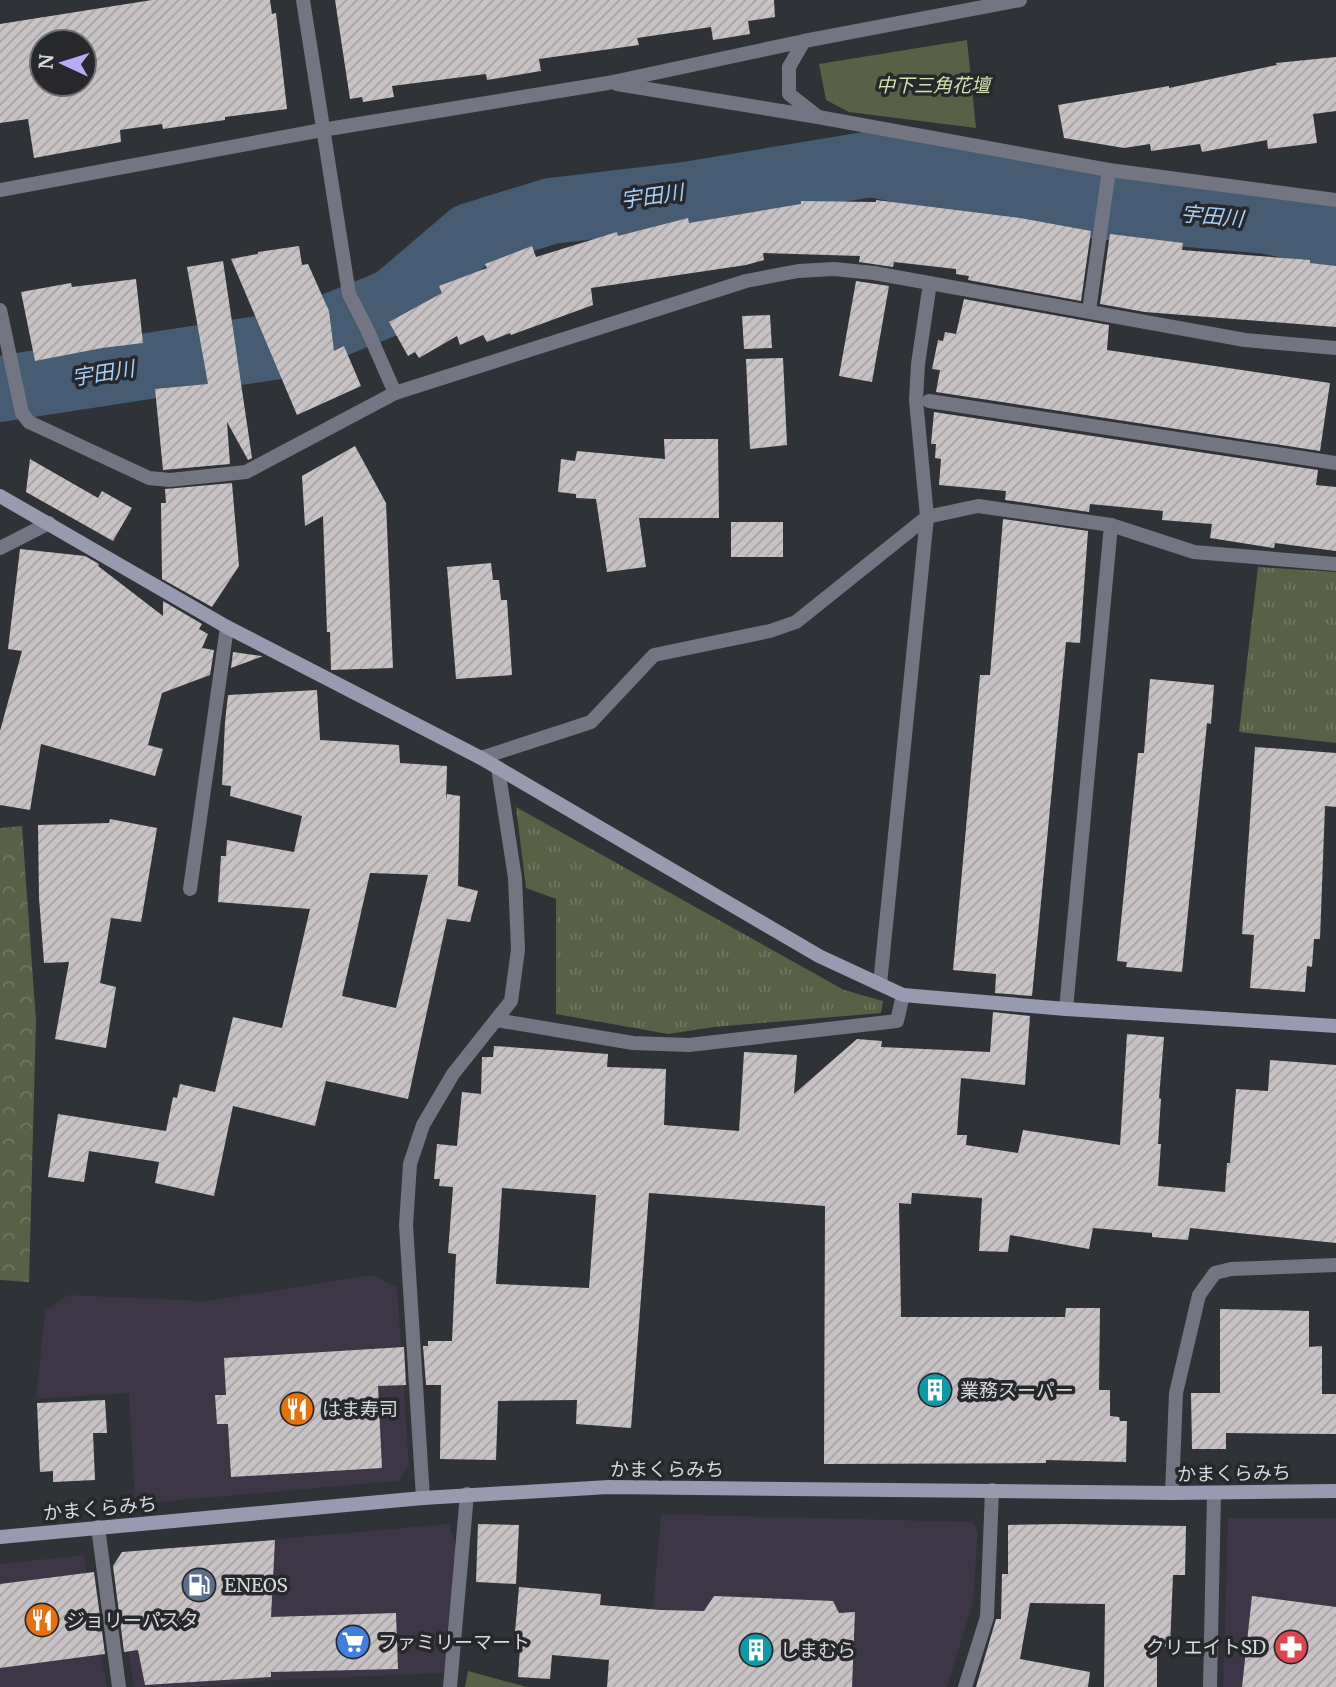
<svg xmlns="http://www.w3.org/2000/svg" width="1336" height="1687" viewBox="0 0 1336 1687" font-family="Merriweather,'Noto Sans JP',serif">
<defs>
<pattern id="grass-tufts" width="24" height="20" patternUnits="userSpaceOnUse" patternTransform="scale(1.75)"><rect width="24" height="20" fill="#586146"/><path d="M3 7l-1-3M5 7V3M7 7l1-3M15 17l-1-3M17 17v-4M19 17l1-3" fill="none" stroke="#6f7760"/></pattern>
<pattern id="park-crowns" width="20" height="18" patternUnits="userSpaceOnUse" patternTransform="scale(1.75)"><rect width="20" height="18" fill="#586146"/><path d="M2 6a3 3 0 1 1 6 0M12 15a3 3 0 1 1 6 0" fill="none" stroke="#6f7760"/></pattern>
<pattern id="building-hatch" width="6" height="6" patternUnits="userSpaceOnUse" patternTransform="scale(1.75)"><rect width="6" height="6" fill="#c8c2c4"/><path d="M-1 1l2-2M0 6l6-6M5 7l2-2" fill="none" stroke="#a6a2a4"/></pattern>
</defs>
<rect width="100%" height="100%" fill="#2f3236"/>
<!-- commercial -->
<g fill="#3c3647">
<path d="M372,1275L397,1287L409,1467L398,1481L135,1504L129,1393L36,1399L45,1311L68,1295L207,1301Z"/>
<path d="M661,1514L972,1522L978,1531L973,1603L947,1687H646Z"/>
<path d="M1228,1518H1336V1687H1223Z"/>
<path d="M449,1524L457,1549L444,1673L274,1680L197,1687H134L115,1563L122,1552Z"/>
<path d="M84,1555L107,1687H0V1564Z"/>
</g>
<!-- grass -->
<g fill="url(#grass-tufts)">
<path d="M1258,567L1336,572V743L1239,732Z"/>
<path d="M516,807L844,990L883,1001L881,1013L714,1027L668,1034L556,1014V899L526,888Z"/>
</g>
<!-- park -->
<path fill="url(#park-crowns)" d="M22,826L36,1020L29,1282L0,1280V828Z"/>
<!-- garden -->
<g fill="#586146">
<path d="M967,40L976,128L849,112L826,100L819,64Z"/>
<path d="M468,1671L527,1687H465Z"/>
</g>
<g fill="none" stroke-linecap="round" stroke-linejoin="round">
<!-- river -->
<path stroke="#465c73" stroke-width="66" d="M0,389L285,345L394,301L470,236L551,211L685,195L871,164L1084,205L1267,221L1336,235"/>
</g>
<!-- building -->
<g fill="url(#building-hatch)" fill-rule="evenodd">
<path d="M152,0H270L272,14L276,13L287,109L225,117V120L163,129L162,124L120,130L121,142L34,158L28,119L0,123V24ZM42,42H84V84H42Z"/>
<path d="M335,0H774L775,17L748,21L750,34L713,40L711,27L637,38L639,45L539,59L541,71L487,80L486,74L392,86L394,97L363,102L362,97L350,99Z"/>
<path d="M1336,57V111L1313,114L1317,143L1268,149L1267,140L1202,152L1200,144L1151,151L1150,144L1124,148L1064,138L1058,105L1169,86V88L1277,65L1276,63Z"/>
<path d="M876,200L1020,218L1091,231L1081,301L968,280L969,276L956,274V269L894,262L893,267L859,262L860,256L763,253L764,260L746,265L591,288L593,305L511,335L510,333L487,342L483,335L460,345L457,336L419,358L415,352L408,356L389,322L442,293L439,286L487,268L485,264L532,246L536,257L617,232L618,236L688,218L689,223L801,204V201L876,202Z"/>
<path d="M1110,234L1183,243L1182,250L1310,260V263L1336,266V327L1145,312L1100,304Z"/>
<path d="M299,246L302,265L308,264L329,311L334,351L344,346L361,386L297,415L231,259L258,254V252Z"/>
<path d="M223,261L252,458L248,460L227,422L230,464L163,470L155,389L208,384L187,267Z"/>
<path d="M136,279L143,343L102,348L35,361L21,292L71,283L72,287Z"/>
<path d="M856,281L889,286L872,382L839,376Z"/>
<path d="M964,299L1109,325L1107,350L1330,383L1320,451L936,392L940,370L932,369L938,340L943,341L945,332L956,334Z"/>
<path d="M770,315L772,348L744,349L742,316Z"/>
<path d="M783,358L787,445L750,449L746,359Z"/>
<path d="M934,412L1318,470L1316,485L1336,487V551L1275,543L1274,548L1210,538L1212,524L1162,520L1163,511L1090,504L1089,512L1005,500L1006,491L939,485L941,459L935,458L936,444H931Z"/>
<path d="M664,439H718L719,518H639L646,567L607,572L596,499L576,498V494L558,492L561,459L575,461L577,451L665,459Z"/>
<path d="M355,446L386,503L393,668L331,670L330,632H327L323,516L305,526L302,476Z"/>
<path d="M30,459L98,498L102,491L132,508L113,541L26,492Z"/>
<path d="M232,483L239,566L212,607L162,579L161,503H166L165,489Z"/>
<path d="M1003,519L1088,531L1080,643L1066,642L1032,996L995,993L996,974L953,970L980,675H990Z"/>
<rect x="731" y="522" width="52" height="35"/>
<path d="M20,549L85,556L99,564L98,566L163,616V601L202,624L199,629L208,634L202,648L214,650L210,675L162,693L148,745L163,749L155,776L41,744L30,810L0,805V731L22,651L8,649Z"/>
<path d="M491,563L493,580H499L501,600H507L512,675L456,679L447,567Z"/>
<path d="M233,652L262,656H263L231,668Z"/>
<path d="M1150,679L1214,685L1211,724L1207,723L1182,972L1126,967L1127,962L1117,961L1138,753H1144Z"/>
<path d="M317,690L320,740L399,745L400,763L447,766L446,800L447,794L460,796L458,886L478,891L470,922L447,919L408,1099L326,1081L315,1126L233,1106L214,1196L155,1183L159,1162L89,1151L84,1182L48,1177L58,1114L166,1131L173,1097L177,1098L180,1084L215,1092L233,1017L282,1028L310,909L218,902L221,856H226L227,840L294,852L302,816L230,796L231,786L222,785L225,722L228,695ZM370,873L428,875L396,1008L342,996Z"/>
<path d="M1255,747L1336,753V807L1325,806L1320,939H1314L1312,967L1307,966L1305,992L1250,988L1254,935L1242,934Z"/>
<path d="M110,819L157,828L141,922L111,918L100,983L116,987L106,1048L55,1039L69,962L44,963L39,898L38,825L109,823Z"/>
<path d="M993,1012L1030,1016L1025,1085L961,1078L957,1135H967L966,1145L1018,1153L1023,1130L1120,1145L1127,1034L1164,1037L1159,1098L1161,1099L1158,1144H1161L1158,1186L1225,1192L1227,1163H1230L1236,1089L1268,1091L1270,1060L1336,1065V1243L1190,1228L1188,1240L1152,1237V1233L1093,1228L1089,1249L1010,1235L1008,1252L979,1251L982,1198L912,1193L911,1204L899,1203L901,1317H1065L1066,1308H1100L1099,1390H1110V1416L1119,1417L1120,1421H1127L1126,1462L1046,1460V1463L824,1464L825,1206L649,1193L631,1428L576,1424L577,1400L498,1401L496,1460L440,1459L441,1385H426L423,1346H428V1341H452L456,1254L448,1253L453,1187L439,1186L440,1179H434L437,1144L457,1146L462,1092L481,1094L482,1057H493L494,1046L608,1054L607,1067L666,1069L664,1125L739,1131L744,1052L797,1055L794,1094L857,1039L882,1041L881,1047L990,1052ZM502,1188L596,1195L589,1288L496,1284Z"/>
<path d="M1220,1309L1309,1311V1347L1322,1346V1394H1336V1434L1226,1433V1449H1192L1191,1393H1220Z"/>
<path d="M404,1347L406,1385L378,1386L382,1468L231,1477L228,1424H217L215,1395H226L224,1358Z"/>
<path d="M105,1400L107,1433H93L95,1480L53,1482V1471L40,1472L37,1403Z"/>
<path d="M478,1524L519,1525L516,1584L476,1582Z"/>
<path d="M1065,1524L1186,1526L1185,1575H1173L1170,1647L1157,1646V1687H1104L1105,1604L1030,1603L1020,1659L1090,1672L1088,1687H976L996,1619H1001L1002,1574H1008V1525Z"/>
<path d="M275,1540L271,1617L396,1613L398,1669L271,1672V1677L145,1685L138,1650L124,1652L113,1566L122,1552Z"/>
<path d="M94,1572L105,1654L0,1668V1584Z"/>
<path d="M519,1587L601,1594L600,1605L660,1610L704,1611L714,1596L833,1601L839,1613L855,1612L852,1687H607L609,1660L552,1655L550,1679L518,1677L521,1632H515Z"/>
<path d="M1252,1596L1336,1607V1687H1242Z"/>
</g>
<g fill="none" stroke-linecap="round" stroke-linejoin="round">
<!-- street -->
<g stroke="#737582" stroke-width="14">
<path d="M303,0L349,294L367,329L395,393"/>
<path d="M804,41L789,67V94L817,116"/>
<path d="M617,84L818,117L1109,170L1336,200"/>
<path d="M0,190L322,130L608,83L804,41L1020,0"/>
<path d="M0,310L22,413L29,422L149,478L170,480L246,472L395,393L746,281L798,271L834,269L874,273L1245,340L1336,348"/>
<path d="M1089,311L1109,170"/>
<path d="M929,401L1336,463"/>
<path d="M0,548L49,523"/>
<path d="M481,758L591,722L654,655L770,631L796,622L927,517L978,506L1111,525L1194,552L1336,564"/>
<path d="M190,889L227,627"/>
<path d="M880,984L927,517L916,400L918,364L930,283"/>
<path d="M1066,1009L1111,525"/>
<path d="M496,1020L633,1043L689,1045L897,1021L903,995"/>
<path d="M1172,1493L1176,1393L1199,1295L1215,1273L1231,1269L1336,1265"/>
<path d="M423,1498L406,1225L410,1164L423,1125L453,1074L511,1001L518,950L515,878L498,768"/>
<path d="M98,1527L119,1687"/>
<path d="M450,1687L467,1494"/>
<path d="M965,1687L987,1617L992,1490"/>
<path d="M1210,1687L1214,1493"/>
</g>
<!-- secondary -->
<g stroke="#989aaf" stroke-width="14">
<path d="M0,496L227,627L481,758L819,956L903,995L1066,1009L1336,1026"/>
<path d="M0,1537L423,1498L609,1487L1172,1493L1336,1491"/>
</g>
</g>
<!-- icons -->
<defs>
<g id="building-disc" transform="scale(1.75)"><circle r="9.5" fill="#0f9aa8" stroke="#26282c"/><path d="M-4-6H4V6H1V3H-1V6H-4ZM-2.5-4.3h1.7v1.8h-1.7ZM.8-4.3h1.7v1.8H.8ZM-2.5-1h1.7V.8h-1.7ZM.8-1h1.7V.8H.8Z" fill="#fff"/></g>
<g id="restaurant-disc" transform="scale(1.75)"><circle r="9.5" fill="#e8710a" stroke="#26282c"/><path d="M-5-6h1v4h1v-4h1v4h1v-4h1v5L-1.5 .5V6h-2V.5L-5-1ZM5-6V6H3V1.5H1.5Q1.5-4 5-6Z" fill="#fff"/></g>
<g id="fuel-disc" transform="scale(1.75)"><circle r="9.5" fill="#5c6f8a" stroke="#26282c"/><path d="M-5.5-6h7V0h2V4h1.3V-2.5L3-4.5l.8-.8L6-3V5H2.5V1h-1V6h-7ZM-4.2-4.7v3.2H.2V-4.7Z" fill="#fff"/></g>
<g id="supermarket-disc" transform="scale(1.75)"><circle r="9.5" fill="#3f7fe0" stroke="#26282c"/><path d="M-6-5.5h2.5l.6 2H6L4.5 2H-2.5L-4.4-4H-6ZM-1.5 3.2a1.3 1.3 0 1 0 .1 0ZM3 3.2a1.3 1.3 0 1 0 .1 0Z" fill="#fff"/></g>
<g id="pharmacy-disc" transform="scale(1.75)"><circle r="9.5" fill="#e0444e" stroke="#26282c"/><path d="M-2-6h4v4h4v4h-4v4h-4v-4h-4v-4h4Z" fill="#fff"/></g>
</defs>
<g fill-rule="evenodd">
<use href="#building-disc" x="935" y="1390"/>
<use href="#restaurant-disc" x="297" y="1409"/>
<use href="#fuel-disc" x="199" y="1585"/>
<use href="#restaurant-disc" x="42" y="1620"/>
<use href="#supermarket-disc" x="353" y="1642"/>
<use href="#pharmacy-disc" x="1291" y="1647"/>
<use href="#building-disc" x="756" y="1650"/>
</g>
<g text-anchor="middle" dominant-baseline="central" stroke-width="7" stroke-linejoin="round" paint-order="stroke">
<!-- park labels -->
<g font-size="19" font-style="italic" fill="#d3e5ae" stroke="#26282c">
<text x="933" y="85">中下三角花壇</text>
</g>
<!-- poi labels -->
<g font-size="19" fill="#d7d9db" stroke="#26282c" text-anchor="start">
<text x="960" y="1390">業務スーパー</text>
<text x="322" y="1409">はま寿司</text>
<text x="224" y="1585">ENEOS</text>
<text x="66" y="1620">ジョリーパスタ</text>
<text x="378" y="1642">ファミリーマート</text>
<text x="1266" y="1647" text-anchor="end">クリエイトSD</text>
<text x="780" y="1650">しまむら</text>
</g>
<!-- street labels -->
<g font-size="19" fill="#d7d9db" stroke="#26282c">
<text x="667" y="1469">かまくらみち</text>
<text transform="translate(1234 1473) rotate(-1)">かまくらみち</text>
<text transform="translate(100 1508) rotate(-5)">かまくらみち</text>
</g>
<!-- water labels -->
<g font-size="21" font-style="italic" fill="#a5d0fb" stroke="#26282c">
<text transform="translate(652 196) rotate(-8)">宇田川</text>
<text transform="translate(1212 216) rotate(5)">宇田川</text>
<text transform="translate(103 373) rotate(-9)">宇田川</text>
</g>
</g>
<!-- north arrow -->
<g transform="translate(63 63) rotate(274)"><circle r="33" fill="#26282c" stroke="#6d6f72" stroke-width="2"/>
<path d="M0-5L12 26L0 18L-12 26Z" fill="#b9abf7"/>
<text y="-10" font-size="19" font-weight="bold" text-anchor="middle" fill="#d7d9db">N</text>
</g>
</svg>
